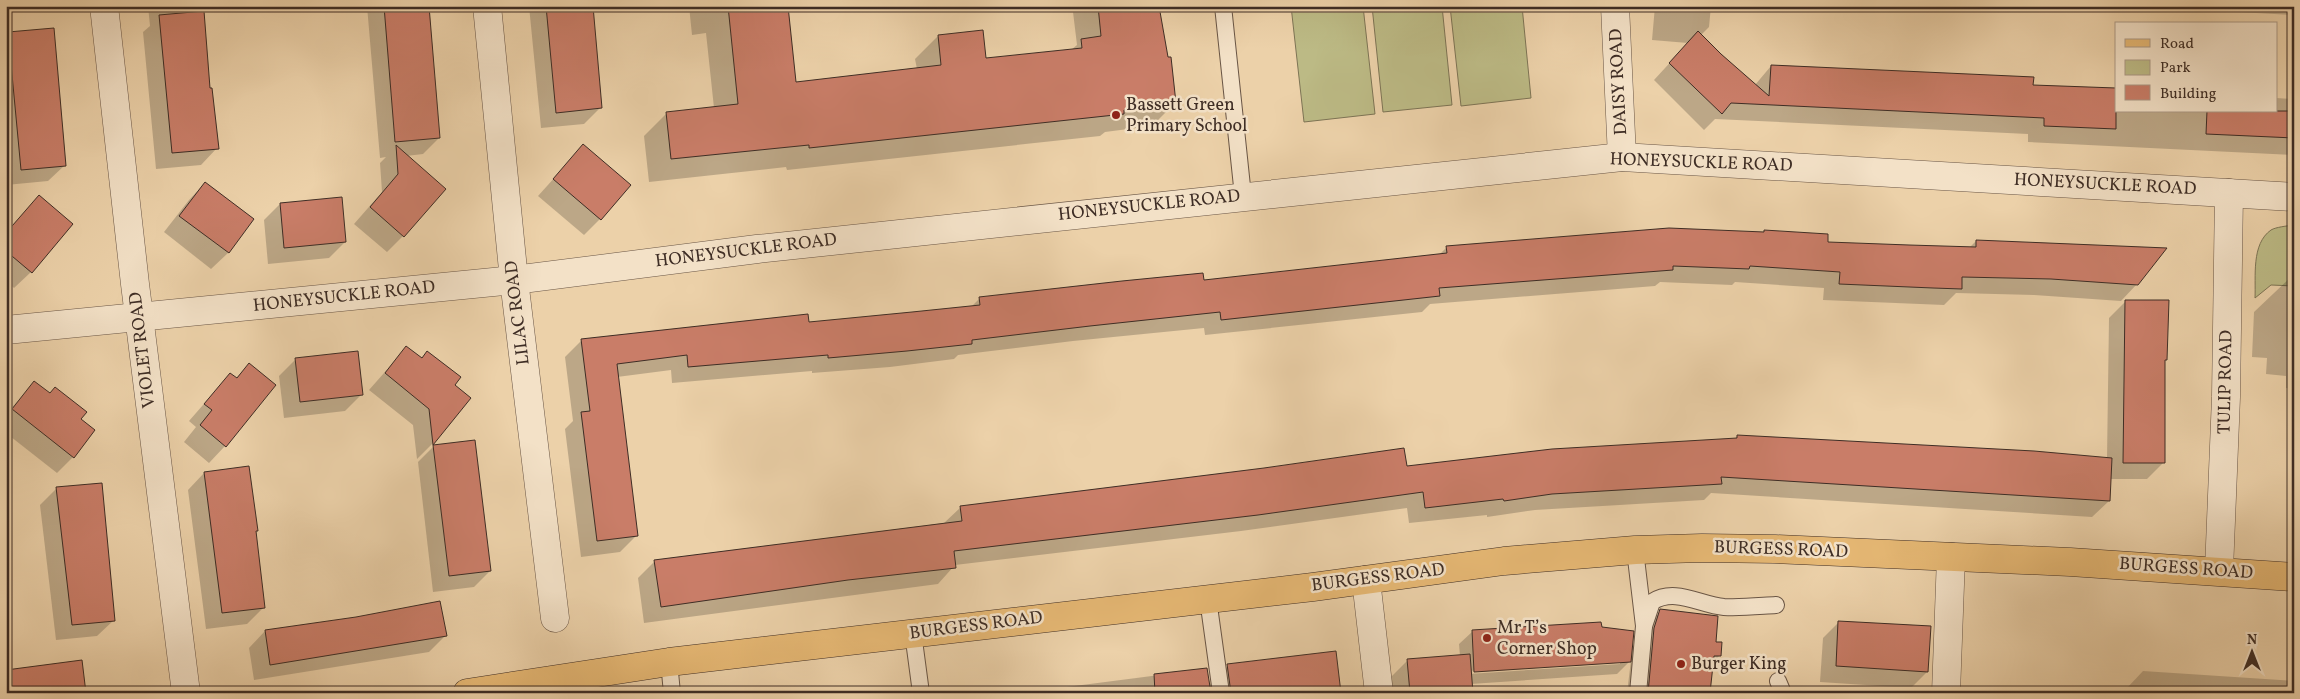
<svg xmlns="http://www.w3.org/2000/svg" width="2300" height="699" viewBox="0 0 2300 699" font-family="Vollkorn,serif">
<rect width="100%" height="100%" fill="#ecd1a9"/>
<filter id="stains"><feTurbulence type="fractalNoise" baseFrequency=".004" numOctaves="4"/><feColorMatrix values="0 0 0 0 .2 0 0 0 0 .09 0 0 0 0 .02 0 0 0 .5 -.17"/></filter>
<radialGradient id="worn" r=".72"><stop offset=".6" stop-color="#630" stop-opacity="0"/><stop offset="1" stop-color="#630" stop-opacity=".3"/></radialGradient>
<!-- green -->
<g fill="#bcba85" stroke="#7d7455">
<path d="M1291,6H1363L1375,114L1304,122Z"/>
<path d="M1372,6H1442L1452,105L1383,112Z"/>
<path d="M1450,6H1522L1531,98L1461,106Z"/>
<path d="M2294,225V286L2271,285L2255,298C2256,277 2251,244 2271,230C2276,227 2287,226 2294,225Z"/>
</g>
<!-- shadow -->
<g fill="#0003" fill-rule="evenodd">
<path d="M148,6H209L204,12L209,89L217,148L201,165L156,169L143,32L150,26Z"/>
<path d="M367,6H428L439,138L423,154L406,156L403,236L387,252L354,224L382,192L380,163L386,157L380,158Z"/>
<path d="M529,6H591L600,108L584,124L541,128Z"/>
<path d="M689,6H787L795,83L917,69L915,59L938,36L985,60L1071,50L1077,45L1073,12L1078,6H1158L1175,103L1152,126L1105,132L1100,136L787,170L786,167L649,182L644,136L667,113L714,108L706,33L692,35Z"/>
<path d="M1655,6H1711L1709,27L1701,35L1720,55L1755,85L1771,66L2032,86L2116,89V111H2276V98L2294,99V155L2028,142V134L1715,119L1704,130L1654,80L1688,43L1652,40Z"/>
<path d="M2181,6H2294V15L2181,9Z"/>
<path d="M8,33L65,165L48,181L6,185V35Z"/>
<path d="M583,146L600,219L584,235L538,196Z"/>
<path d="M205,183L253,219L228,253L211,269L164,232L189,200Z"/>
<path d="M39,197L31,272L14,288L6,281V232Z"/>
<path d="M280,204L345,242L329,258L268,264L264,220Z"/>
<path d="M1764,231L1827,243L1969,248L1976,241L2137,284L2121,301L2034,295L1956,293L1944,305L1823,300L1824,288L1735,282L1732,285L1660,282L1655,286L1430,304L1422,312L1205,335L1204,328L1073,341L958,355L954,359L890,367L812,373V371L672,383L671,370L617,377L636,536L620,552L581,557L565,429L573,421L565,357L581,341L808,323L971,307L980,298L1203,282L1439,255L1447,247L1762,233Z"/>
<path d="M2294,274V389L2286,388V376L2266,374L2267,358L2252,357L2254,312Z"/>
<path d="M2126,301L2166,359L2164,362V462L2147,479H2110L2109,501L2092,517L1711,493L1704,500L1535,510L1487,517V515L1409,523L1407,508L1241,531L955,565L938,584L644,623L638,578L655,561L944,523L961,507L1734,440L1737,436L2107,458L2109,318Z"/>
<path d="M406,348L421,359L427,352L453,385L469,398L432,444L417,459L413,425L369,390Z"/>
<path d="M296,359L361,395L345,411L284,418L279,376Z"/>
<path d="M249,365L225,446L209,463L184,442L196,427L189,421L230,374L235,379Z"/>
<path d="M35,382L79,419L73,457L57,473L6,433V414Z"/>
<path d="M434,446L490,571L474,587L433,592L418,462Z"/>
<path d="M248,467L257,530L255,532L264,607L247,624L206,629L188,490L204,473Z"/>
<path d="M2294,480V533H2290L2292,482Z"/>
<path d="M57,488L114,620L97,636L56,640L40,505Z"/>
<path d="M1661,611L1714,643L1720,655L1712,663L1709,693H1627L1631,660L1617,674L1471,684L1472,693H1393L1391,677L1408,660L1460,656L1459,644L1472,632L1600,624V628L1631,652L1638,634ZM1620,661V664L1468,674V671Z"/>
<path d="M357,618L445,636L429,652L254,680L249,648L265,631Z"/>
<path d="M1839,622L1927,672L1911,688L1820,682L1823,638Z"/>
<path d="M1228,666L1340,693H1020L1206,669L1209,685Z"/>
<path d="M2143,671L2294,681V693H2126L2127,688Z"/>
</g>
<!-- building -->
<g fill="#c97d68" stroke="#3e2d25">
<path d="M384,6H429L440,138L395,142Z"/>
<path d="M546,6H593L602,108L556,113Z"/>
<path d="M728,6H788L796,82L941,65L938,35L983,30L986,58L1082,48L1081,39L1101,36L1098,6H1159L1168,57H1171L1176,103L1124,110V114L809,148V145L671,159L666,112L738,104Z"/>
<path d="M204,11L210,88H212L219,149L172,153L159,15Z"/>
<path d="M54,28L66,166L21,170L8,32Z"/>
<path d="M1698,31L1721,54L1769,96L1771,65L2034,77L2033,85L2116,88V129L2044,126V118L1731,103L1722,114L1669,63Z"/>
<path d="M2207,111H2294V138L2206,134Z"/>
<path d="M583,144L631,185L601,220L553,179Z"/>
<path d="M396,145L446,189L404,237L370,207L398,174Z"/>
<path d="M205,182L254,219L229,253L179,216Z"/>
<path d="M39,195L73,224L32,273L6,251V233Z"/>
<path d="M342,197L346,242L284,248L280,203Z"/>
<path d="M1669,228L1764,232V230L1828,234V242L1909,245L1976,247V240L2167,248L2138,285L2051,279L1962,277V289L1933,288L1839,284L1840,272L1750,266L1749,269L1673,266V270L1439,288L1440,296L1221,320L1220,312L1090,326L972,340V344L907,351L828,358V355L688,367L687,355L617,364L638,536L597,541L581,412L590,411L581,339L808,314L809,322L912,312L980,305L979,297L1122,281L1203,273L1204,280L1447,253L1446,246Z"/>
<path d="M2125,300H2169L2167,360H2165V463H2123Z"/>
<path d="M406,346L422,358L427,351L461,377L455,385L471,398L433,445L429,409L385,373Z"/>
<path d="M358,351L363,395L300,402L295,358Z"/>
<path d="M249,363L276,385L226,447L200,425L212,410L204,404L230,373L237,378Z"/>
<path d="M34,381L50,393L55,387L87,412L81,419L95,430L74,458L12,409Z"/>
<path d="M1737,435L2034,451L2112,458L2110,501L1721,477L1722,484L1552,494L1504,501L1503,499L1425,508L1423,492L1258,515L954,551L956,568L848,580L661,607L654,560L962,521L960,506L1264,468L1404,448L1407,466L1552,449L1737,438Z"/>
<path d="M475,440L491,571L449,576L433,445Z"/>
<path d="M249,466L258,531H256L265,608L222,613L204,472Z"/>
<path d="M102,483L115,621L72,625L56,487Z"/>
<path d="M440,601L447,636L270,665L265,630L356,617Z"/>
<path d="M1660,609L1718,616L1716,642H1722L1721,656H1714L1710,693H1648L1654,628Z"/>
<path d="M1838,621L1931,626L1928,672L1836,666Z"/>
<path d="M1601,622L1602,627L1634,631L1631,662L1474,672L1472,630Z"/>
<path d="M1336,651L1341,693H1231L1227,664Z"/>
<path d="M1470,654L1473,693H1410L1407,659Z"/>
<path d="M82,660L86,693H6V670Z"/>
<path d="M1207,668L1211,693H1155L1154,674Z"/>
</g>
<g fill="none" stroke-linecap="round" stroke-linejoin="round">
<!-- service casing -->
<g stroke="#6a5646" stroke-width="18">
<g id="service">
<path d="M1223,6L1243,196"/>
<path d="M1635,550L1644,626L1638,693"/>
<path d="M1208,599L1221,693"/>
<path d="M1644,626L1652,602C1675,587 1700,605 1724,607C1741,608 1759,606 1776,605"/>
<path d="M913,633L921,693"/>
<path d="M669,662L672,693"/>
<path d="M1778,681L1783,693"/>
</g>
</g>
<!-- minor casing -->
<g stroke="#6a5646" stroke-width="29">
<g id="minor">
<path d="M104,6L135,284L186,693"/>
<path d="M487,6L514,280L555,618"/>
<path d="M1615,6L1622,157"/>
<path d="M6,330L514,280L757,249L1622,157L2294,197"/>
<path d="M2219,570L2226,397L2229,193"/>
<path d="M1366,580L1379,693"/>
<path d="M1946,693L1951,557"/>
</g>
</g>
<!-- primary casing -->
<g stroke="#3e2d25" stroke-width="29">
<path id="primary" d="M467,693L669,662L1313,587L1504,561L1635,550L1702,548L1775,549L2070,562L2294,577"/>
</g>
<!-- service -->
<use href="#service" stroke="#f3e1c7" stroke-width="16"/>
<!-- minor -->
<use href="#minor" stroke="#f3e1c7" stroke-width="28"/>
<!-- primary -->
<use href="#primary" stroke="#e6b874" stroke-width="28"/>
</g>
<!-- markers -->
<g fill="#8f2418" stroke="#f3e1c7" stroke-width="2">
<circle cx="1116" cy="115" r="5"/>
<circle cx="1487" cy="638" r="5"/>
<circle cx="1681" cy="664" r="5"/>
</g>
<g text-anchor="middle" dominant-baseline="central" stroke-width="5" stroke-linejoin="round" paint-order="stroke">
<!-- street labels -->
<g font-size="18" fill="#3e2d25" stroke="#f3e1c7">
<text transform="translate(1619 82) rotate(-93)">DAISY ROAD</text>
<text transform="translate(1701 163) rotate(2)">HONEYSUCKLE ROAD</text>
<text transform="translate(2105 185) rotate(3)">HONEYSUCKLE ROAD</text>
<text transform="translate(1149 206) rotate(-6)">HONEYSUCKLE ROAD</text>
<text transform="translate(746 251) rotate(-7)">HONEYSUCKLE ROAD</text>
<text transform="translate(344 297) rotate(-6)">HONEYSUCKLE ROAD</text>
<text transform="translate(518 313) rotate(-97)">LILAC ROAD</text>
<text transform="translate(143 350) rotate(-97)">VIOLET ROAD</text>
<text transform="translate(2226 382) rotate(-89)">TULIP ROAD</text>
<text transform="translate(1781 550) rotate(2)">BURGESS ROAD</text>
<text transform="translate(2186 569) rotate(4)">BURGESS ROAD</text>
<text transform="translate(1378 578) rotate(-7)">BURGESS ROAD</text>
<text transform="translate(976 626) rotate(-7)">BURGESS ROAD</text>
</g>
<!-- poi labels -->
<g font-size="18" fill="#3e2d25" stroke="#f3e1c7" text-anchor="start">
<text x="1126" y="105">Bassett Green<tspan x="1126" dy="21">Primary School</tspan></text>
<text x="1497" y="628">Mr T’s<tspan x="1497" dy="21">Corner Shop</tspan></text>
<text x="1691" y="664">Burger King</text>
</g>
</g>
<!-- margin -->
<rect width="2300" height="699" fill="none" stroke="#ecd1a9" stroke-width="25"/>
<rect x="8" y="8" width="2285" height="684" fill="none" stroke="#3e2d25" stroke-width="2.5"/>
<rect x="12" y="12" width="2275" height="674" fill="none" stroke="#3e2d25"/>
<!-- legend -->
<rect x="2115" y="22" width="162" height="90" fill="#f3e1c7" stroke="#ab9986"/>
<rect x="2125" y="39" width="25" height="8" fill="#e6b874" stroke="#ab9986"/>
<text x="2160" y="48" font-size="15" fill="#3e2d25">Road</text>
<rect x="2125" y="60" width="25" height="15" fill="#bcba85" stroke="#ab9986"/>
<text x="2160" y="72" font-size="15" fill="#3e2d25">Park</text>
<rect x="2125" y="85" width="25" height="15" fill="#c97d68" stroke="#ab9986"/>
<text x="2160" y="98" font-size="15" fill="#3e2d25">Building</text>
<!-- north arrow -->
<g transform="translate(2252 652)" stroke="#f3e1c7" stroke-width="4" paint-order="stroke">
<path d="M0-4L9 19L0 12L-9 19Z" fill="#3e2d25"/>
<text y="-8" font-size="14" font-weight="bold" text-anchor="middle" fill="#3e2d25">N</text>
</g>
<rect width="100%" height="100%" filter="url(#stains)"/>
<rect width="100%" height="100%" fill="url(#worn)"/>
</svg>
